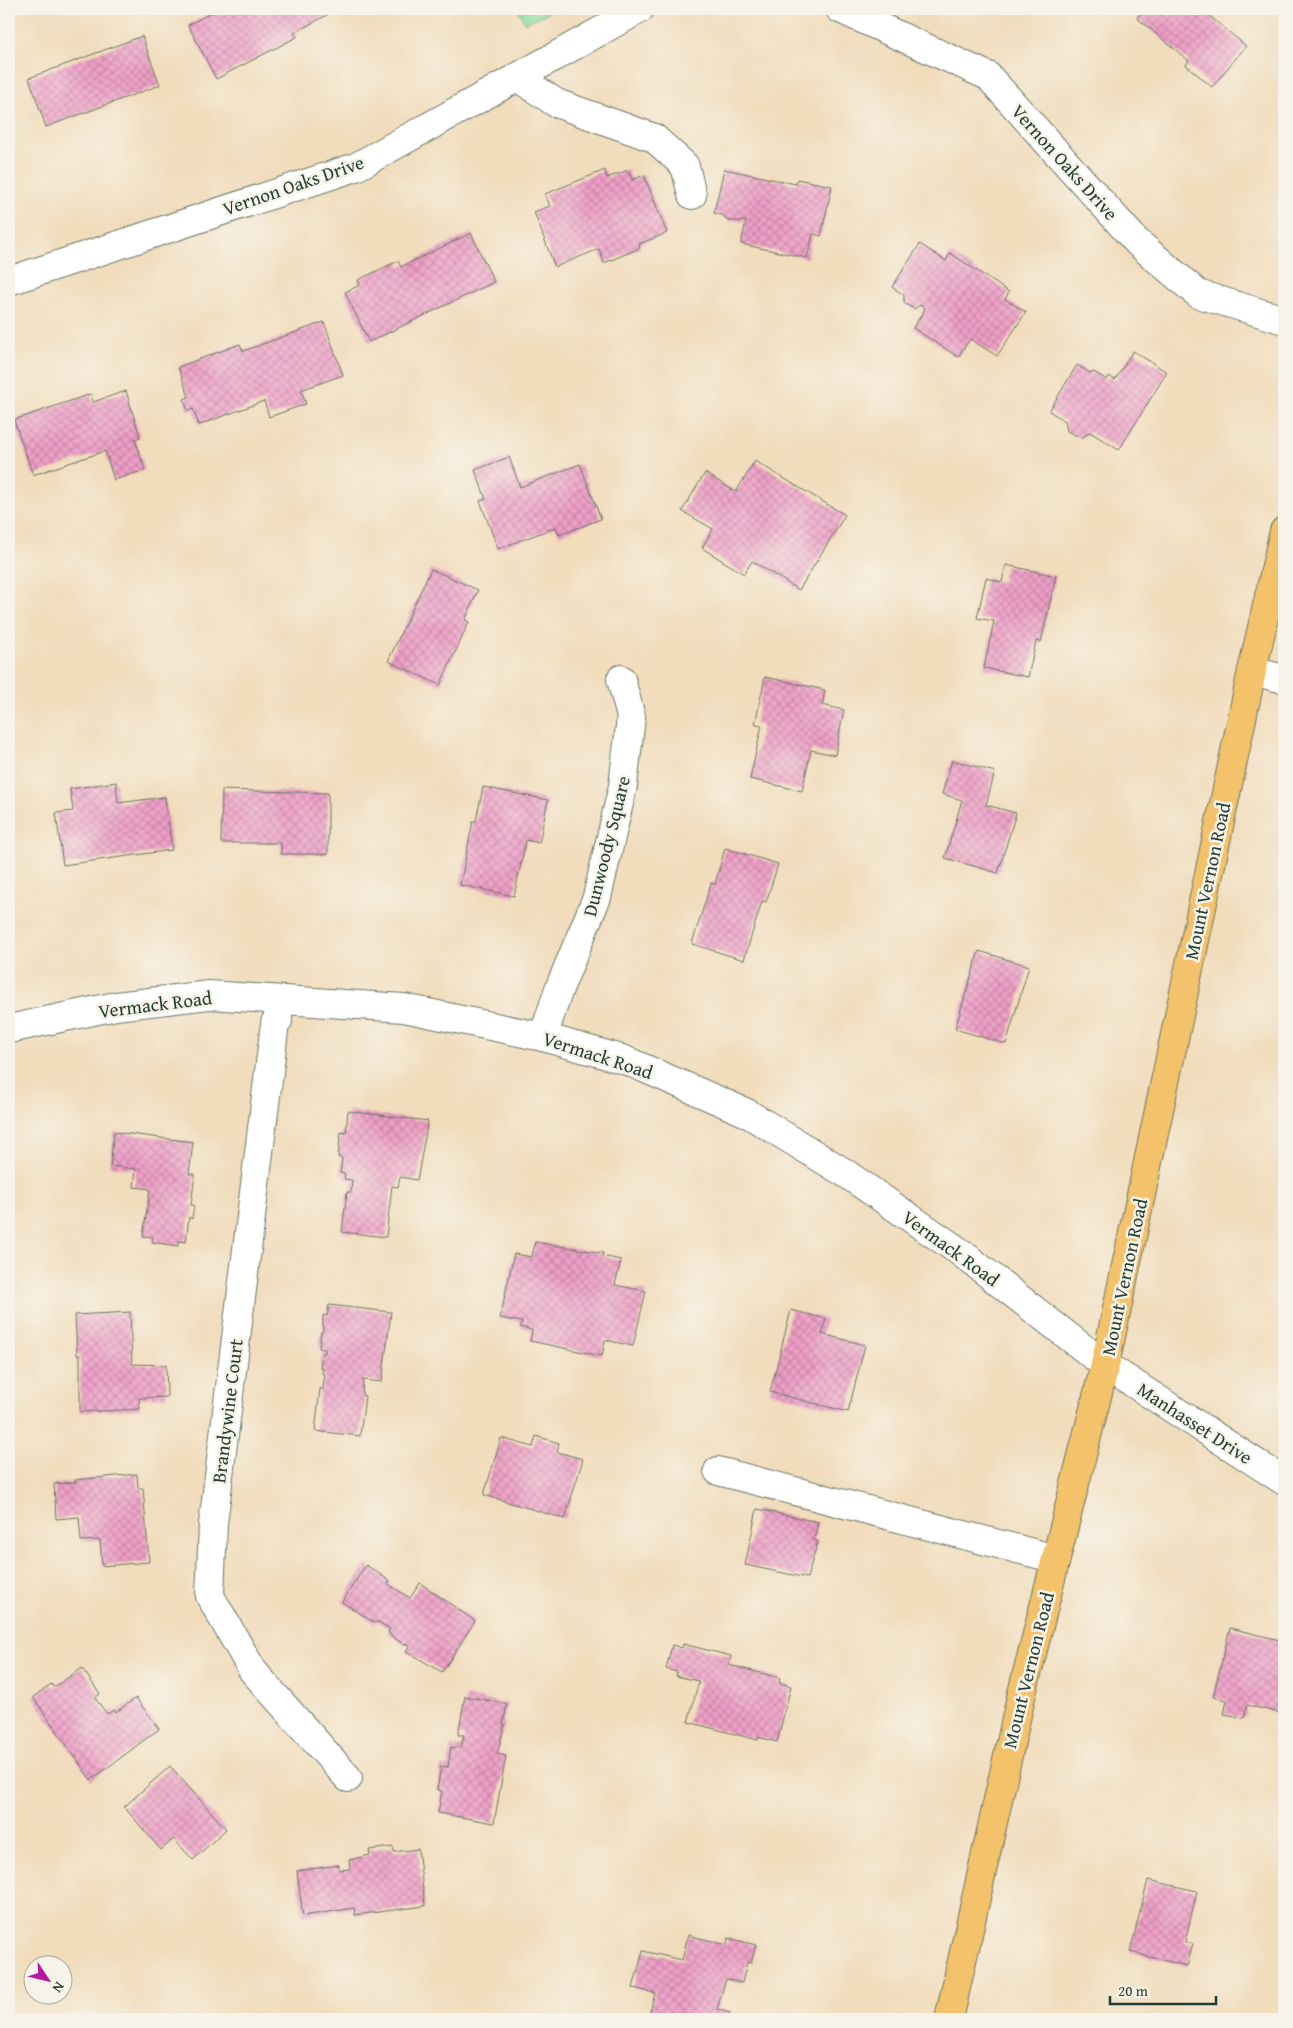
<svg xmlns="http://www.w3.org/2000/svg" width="1293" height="2028" viewBox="0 0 1293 2028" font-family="'Gentium Book Plus',serif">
<defs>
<pattern id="park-dots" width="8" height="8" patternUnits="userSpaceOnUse" patternTransform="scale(1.25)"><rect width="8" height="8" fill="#8bdfa1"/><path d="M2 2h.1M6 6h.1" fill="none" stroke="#78c08b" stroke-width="1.8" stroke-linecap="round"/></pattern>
<pattern id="building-cross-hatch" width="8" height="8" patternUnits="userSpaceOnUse" patternTransform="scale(1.25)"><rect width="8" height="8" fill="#f09fc8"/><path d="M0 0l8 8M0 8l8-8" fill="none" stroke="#c283a3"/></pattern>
</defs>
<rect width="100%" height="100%" fill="#f7f3e8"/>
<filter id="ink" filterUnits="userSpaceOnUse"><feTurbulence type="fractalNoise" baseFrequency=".02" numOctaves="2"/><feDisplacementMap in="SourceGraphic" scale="10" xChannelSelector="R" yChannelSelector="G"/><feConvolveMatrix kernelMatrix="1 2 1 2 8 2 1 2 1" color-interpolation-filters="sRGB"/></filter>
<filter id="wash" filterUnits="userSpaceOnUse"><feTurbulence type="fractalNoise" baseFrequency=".0096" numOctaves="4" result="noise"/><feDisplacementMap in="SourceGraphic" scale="20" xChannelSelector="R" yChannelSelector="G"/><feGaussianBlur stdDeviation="1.12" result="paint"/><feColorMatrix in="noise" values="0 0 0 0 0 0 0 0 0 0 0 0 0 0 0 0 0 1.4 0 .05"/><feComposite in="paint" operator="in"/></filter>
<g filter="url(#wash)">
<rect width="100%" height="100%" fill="#f1dcbb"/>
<!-- park -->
<path fill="url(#park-dots)" stroke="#558e6a" d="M518,9H556L525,23Z"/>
<g id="blocks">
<!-- building -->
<g fill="url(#building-cross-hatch)">
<path d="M218,9H323L327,15L294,33L297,37L216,79L188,25Z"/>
<path d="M1144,9H1201L1246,46L1212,87L1186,65L1189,61L1137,18Z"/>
<path d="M142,36L160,85L46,127L29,78Z"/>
<path d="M724,169L796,184L797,179L832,186L821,236L813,234L807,258L741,244L746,221H729L722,215L714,213Z"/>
<path d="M605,170L607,178L628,170L632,180L644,175L667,233L639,244L640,248L604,263L599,249L555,267L534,212L550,206L545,194Z"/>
<path d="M471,233L494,282L369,342L345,292L360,285L358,280L398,261L401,267Z"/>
<path d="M920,244L946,261L950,253L1009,292L1005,299L1026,312L997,356L970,339L958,357L913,328L925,309L920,305L914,309L904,303V295L892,287Z"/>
<path d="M324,322L343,375L301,390L306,404L269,417L264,401L199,425L193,409L188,411L184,399L189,397L178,367L240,344L243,351Z"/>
<path d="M1133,351L1167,372L1119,450L1090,432L1081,438L1067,431L1065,421L1049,411L1077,365L1090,373L1094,372L1107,380L1109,376L1115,380Z"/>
<path d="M126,391L140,437L135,439L145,470L114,480L105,451L33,475L14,420L91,394L93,402Z"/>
<path d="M509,457L520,487L580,464L601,519L559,535L556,527L498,549L480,501L486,499L475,470Z"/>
<path d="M755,461L845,515L799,590L752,561L744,574L702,548L713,529L682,511L705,473L736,492Z"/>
<path d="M1006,565L1056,576L1041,642L1036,641L1028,677L984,668L994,621L977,618L986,578L1002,582Z"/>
<path d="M431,569L478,590L465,620L469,622L440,685L388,661Z"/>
<path d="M765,677L825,690L822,705L844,710L835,755L811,750L802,791L750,779L762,725L755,724Z"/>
<path d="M952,760L995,772L986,805L1016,813L998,873L945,858L962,800L942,794Z"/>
<path d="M116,782L118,803L165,797L172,850L63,865L56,813L73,811L70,789Z"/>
<path d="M483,787L548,800L539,843L526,840L514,896L460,885L473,821H476Z"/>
<path d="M222,790L328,793V854H281V843H221Z"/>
<path d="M725,848L778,864L766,902L762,901L744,960L692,944L711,883L715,884Z"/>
<path d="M979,951L1029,966L1006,1044L955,1029Z"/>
<path d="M348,1111L428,1121L417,1180L400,1177L398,1187L392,1186L386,1237L342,1232L347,1192H351L352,1180L344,1179L345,1174L340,1173L342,1158L338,1157L341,1132L346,1133Z"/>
<path d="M114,1132L193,1142L189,1174H195L191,1205H194L192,1219L189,1217L186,1242L178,1241V1246L152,1242L153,1237L143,1236L150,1189L134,1187L136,1169L110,1166Z"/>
<path d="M535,1242L603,1253L602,1256L621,1260L615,1285L646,1291L633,1346L605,1340L602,1356L530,1341L532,1330L520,1327L522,1322L500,1318L514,1254L532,1257Z"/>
<path d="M329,1305L391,1312L382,1382L363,1380L362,1395L365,1396L360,1436L315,1431L320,1389H323L325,1374H322L323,1368H320L322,1353H325V1349L319,1348L321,1332H323V1315L327,1316Z"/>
<path d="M791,1310L826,1319L822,1334L865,1345L848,1412L770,1392Z"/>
<path d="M130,1312L132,1364L166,1365L167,1397L139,1398L140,1409L80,1412V1355H77L75,1315Z"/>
<path d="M536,1436L559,1443L557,1452L583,1459L565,1519L484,1495L501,1438L533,1447Z"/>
<path d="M137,1474L138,1488H143L149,1562L102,1566L100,1540L81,1541L79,1517L56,1519L54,1484L76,1482L75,1480Z"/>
<path d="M757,1509L818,1522L814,1540L818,1541L807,1578L745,1565Z"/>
<path d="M366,1565L390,1581L388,1584L410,1598L420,1583L475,1621L442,1672L406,1651L410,1645L406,1643L405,1645L391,1636L388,1632L390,1629L377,1621L375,1623L342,1602Z"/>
<path d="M1230,1628L1284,1641V1714L1247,1705L1244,1718L1224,1714L1227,1700L1213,1697Z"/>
<path d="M683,1644L731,1656L729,1665L780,1678L779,1683L791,1686L777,1742L758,1737V1740L688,1722L699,1681L676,1676L677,1672L666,1669L672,1645L682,1648Z"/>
<path d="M82,1668L100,1694L95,1698L107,1714L114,1710L116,1712L136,1698L159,1729L91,1780L33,1697L51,1684L54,1687Z"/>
<path d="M465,1696L507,1704L503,1724H505L497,1754L506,1756L494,1823L438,1813L442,1791L437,1790L441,1766L448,1767L451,1747L461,1748L464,1735H458Z"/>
<path d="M170,1766L226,1829L193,1860L174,1839L161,1850L124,1807Z"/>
<path d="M393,1847L394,1852L418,1849L425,1906L355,1915L354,1908L303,1916L297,1871L339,1865V1870L350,1869L349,1860L370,1855L369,1850Z"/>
<path d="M1148,1880L1197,1891L1185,1942L1193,1944L1187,1966L1130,1952Z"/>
<path d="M688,1935L727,1945L728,1938L756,1945L751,1963L747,1962L742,1983L726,1979L717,2009L730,2013L728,2019H648L655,1993L633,1988L643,1951L682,1960Z"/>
<path d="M52,2015L64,2019H50Z"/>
</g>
</g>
</g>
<g filter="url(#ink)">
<use href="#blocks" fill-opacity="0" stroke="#687563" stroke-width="1"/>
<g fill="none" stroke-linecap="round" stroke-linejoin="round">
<!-- minor casing -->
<g stroke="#687563" stroke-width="30">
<g id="minor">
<path d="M840,9L988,76L1137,242L1198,294L1284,320"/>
<path d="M517,77L556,103L654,138L685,166L692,195"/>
<path d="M9,281L356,167L640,9"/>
<path d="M1252,671L1284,679"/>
<path d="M278,1001V1021L275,1023L213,1524L210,1596L253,1671L348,1778"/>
<path d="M9,1029L116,1006L209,995L404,1008L543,1037L625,1060L747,1113L845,1173L960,1252L1105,1365L1284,1481"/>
<path d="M543,1037L559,989L597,897L623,786L631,717L621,679"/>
<path d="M718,1471L1056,1559"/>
</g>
</g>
<!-- major casing -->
<g stroke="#687563" stroke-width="30">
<path id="major" d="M949,2019L1021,1697L1105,1365L1252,671L1284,531"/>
</g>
<!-- minor -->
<use href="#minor" stroke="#fff" stroke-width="28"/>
<!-- major -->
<use href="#major" stroke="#f3c26a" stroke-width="28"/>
</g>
</g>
<g text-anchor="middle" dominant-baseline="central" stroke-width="5" stroke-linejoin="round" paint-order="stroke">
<!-- street labels -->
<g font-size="19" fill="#1f3d34" stroke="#f7f3e8">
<text transform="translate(1065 162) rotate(48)">Vernon Oaks Drive</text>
<text transform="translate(293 185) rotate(-19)">Vernon Oaks Drive</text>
<text transform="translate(606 846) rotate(-76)">Dunwoody Square</text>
<text transform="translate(1207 881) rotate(-78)">Mount Vernon Road</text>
<text transform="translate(155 1004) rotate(-7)">Vermack Road</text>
<text transform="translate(598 1055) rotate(18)">Vermack Road</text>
<text transform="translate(951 1248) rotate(36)">Vermack Road</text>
<text transform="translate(1124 1277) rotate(-78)">Mount Vernon Road</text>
<text transform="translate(227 1411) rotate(-83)">Brandywine Court</text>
<text transform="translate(1195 1423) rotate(33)">Manhasset Drive</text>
<text transform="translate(1028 1670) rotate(-76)">Mount Vernon Road</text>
</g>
</g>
<!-- margin -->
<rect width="1293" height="2028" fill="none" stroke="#f7f3e8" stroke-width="30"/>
<!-- north arrow -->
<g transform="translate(48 1980) rotate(125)"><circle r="24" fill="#f7f3e8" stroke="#a1aaa0"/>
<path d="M0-4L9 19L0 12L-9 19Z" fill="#b5179e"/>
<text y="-8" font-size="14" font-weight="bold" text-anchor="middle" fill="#1f3d34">N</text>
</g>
<!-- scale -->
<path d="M1110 1996v8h106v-8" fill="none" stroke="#1f3d34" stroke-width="2.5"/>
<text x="1118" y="1996" font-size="15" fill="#1f3d34" stroke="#f7f3e8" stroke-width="4" paint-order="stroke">20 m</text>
</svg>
